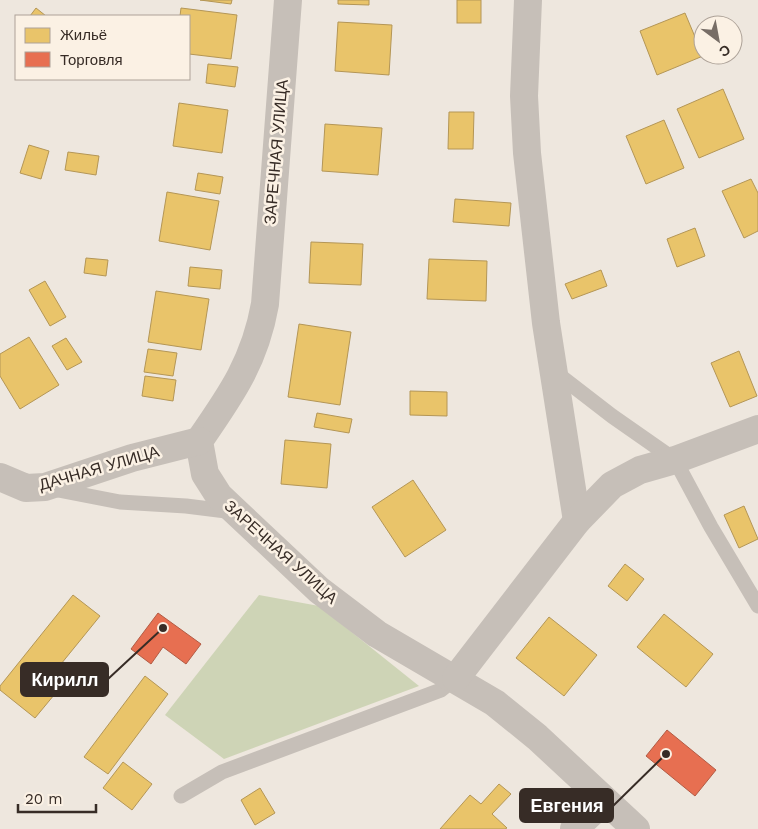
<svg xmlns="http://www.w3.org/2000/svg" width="758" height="829" viewBox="0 0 758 829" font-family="'Work Sans',sans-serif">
<rect width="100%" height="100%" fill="#eee7de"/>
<!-- green -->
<path fill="#ced4b6" d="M259,595L319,606L419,686L224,759L165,715Z"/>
<!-- homes -->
<g fill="#e9c46a" stroke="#b49656">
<path d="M200,0H232L231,4Z"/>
<path d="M338,0H369V5L338,4Z"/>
<rect x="457" y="0" width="24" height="23"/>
<path d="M36,8L46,16H30Z"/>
<path d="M181,8L237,15L231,59L189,54V16H180Z"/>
<path d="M685,13L703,56L657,75L640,31Z"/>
<path d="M338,22L392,25L389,75L335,71Z"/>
<path d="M208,64L238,67L235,87L206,83Z"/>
<path d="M723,89L744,139L699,158L677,109Z"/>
<path d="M179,103L228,110L222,153L173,146Z"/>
<path d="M449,112H474L473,149H448Z"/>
<path d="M664,120L684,168L646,184L626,136Z"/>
<path d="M325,124L382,128L378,175L322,171Z"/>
<path d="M29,145L49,151L41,179L20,173Z"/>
<path d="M68,152L99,156L96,175L65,170Z"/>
<path d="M198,173L223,177L220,194L195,190Z"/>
<path d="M751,179L758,193V231L744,238L722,191Z"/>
<path d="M167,192L219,201L210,250L159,241Z"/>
<path d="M455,199L511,203L509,226L453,222Z"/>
<path d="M695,228L705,256L677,267L667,239Z"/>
<path d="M311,242L363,244L361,285L309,283Z"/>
<path d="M86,258L108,260L106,276L84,273Z"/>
<path d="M429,259L487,261L486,301L427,299Z"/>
<path d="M190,267L222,270L220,289L188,286Z"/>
<path d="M601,270L607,286L572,299L565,284Z"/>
<path d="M45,281L66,317L50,326L29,290Z"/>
<path d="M156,291L209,299L201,350L148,342Z"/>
<path d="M299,324L351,332L340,405L288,397Z"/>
<path d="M29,337L59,385L20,409L0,376V354Z"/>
<path d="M66,338L82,362L67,370L52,346Z"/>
<path d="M148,349L177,353L173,376L144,372Z"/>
<path d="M739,351L757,396L730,407L711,363Z"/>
<path d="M145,376L176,380L173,401L142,396Z"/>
<path d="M410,391L447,392V416L410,415Z"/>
<path d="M317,413L352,419L349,433L314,427Z"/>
<path d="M285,440L331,444L327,488L281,484Z"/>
<path d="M413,480L446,530L405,557L372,507Z"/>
<path d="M744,506L758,539L739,548L724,515Z"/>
<path d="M625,564L644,579L627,601L608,586Z"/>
<path d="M73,595L100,616L48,680L59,689L35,718L0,690V686Z"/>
<path d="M664,614L713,654L686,687L637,647Z"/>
<path d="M549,617L597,655L564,696L516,658Z"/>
<path d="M145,676L168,694L108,774L84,757Z"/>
<path d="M123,762L152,784L132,810L103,788Z"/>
<path d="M499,784L511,794L492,814L507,828L505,829H440L470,795L481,804Z"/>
<path d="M260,788L275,813L255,825L241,800Z"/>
</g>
<!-- shops -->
<g fill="#e76f51" stroke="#b25b44">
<path d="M158,613L201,644L186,664L163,647L151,664L131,649Z"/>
<path d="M667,730L716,770L695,796L646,756Z"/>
</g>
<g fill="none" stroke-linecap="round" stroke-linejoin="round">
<!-- service -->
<g stroke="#c6bfb8" stroke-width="15">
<path d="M555,372L612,416L675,460L711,527L758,606"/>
<path d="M53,489L120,502L186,506L234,512"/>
<path d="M181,796L222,772L441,690L456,678"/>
</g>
<!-- minor -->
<g stroke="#c6bfb8" stroke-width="28">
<path d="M288,0L265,304C255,361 231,395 199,441L205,474L219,496L319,590L377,634L495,703L537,737L636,829"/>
<path d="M528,0L524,96L527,153L546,323L577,521"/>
<path d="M0,477L26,488L45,487L132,458L199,441"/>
<path d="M456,678L577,521L612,485L640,470L675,460L758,429"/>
<path d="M574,829L604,801"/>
</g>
</g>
<g text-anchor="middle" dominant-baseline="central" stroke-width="5" stroke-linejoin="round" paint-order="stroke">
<!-- street labels -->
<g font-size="16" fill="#372c26" stroke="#fbf1e4">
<text transform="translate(276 152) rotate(-85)">ЗАРЕЧНАЯ УЛИЦА</text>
<text transform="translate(99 468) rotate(-16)">ДАЧНАЯ УЛИЦА</text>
<text transform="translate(281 552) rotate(42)">ЗАРЕЧНАЯ УЛИЦА</text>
</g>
</g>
<!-- callouts -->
<path fill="none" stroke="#372c26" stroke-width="2" d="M163 628L108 679M666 754L613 806"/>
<g fill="#372c26" stroke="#fbf1e4" stroke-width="2">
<circle cx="163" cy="628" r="5"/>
<circle cx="666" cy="754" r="5"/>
</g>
<g fill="#372c26" stroke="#372c26" stroke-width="2">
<rect x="21" y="663" width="87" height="33" rx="5"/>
<rect x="520" y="789" width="93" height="33" rx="5"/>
</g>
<g font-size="18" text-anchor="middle" font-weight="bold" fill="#fff">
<text x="65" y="686">Кирилл</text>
<text x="567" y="812">Евгения</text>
</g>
<!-- legend -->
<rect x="15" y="15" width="175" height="65" fill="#fbf1e4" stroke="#ada298"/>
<rect x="25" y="28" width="25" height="15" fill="#e9c46a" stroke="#ada298"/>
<text x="60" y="40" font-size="15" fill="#372c26">Жильё</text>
<rect x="25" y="52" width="25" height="15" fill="#e76f51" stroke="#ada298"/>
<text x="60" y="65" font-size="15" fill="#372c26">Торговля</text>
<!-- north arrow -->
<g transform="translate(718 40) rotate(148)"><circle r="24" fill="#fbf1e4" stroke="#ada298"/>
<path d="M0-4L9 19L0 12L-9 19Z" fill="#776d66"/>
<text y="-8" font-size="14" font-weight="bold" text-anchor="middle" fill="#372c26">С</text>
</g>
<!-- scale -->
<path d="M18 804v8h78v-8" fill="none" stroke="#372c26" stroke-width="2.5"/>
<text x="25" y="804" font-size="15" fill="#372c26" stroke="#fbf1e4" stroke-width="4" paint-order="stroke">20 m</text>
</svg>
